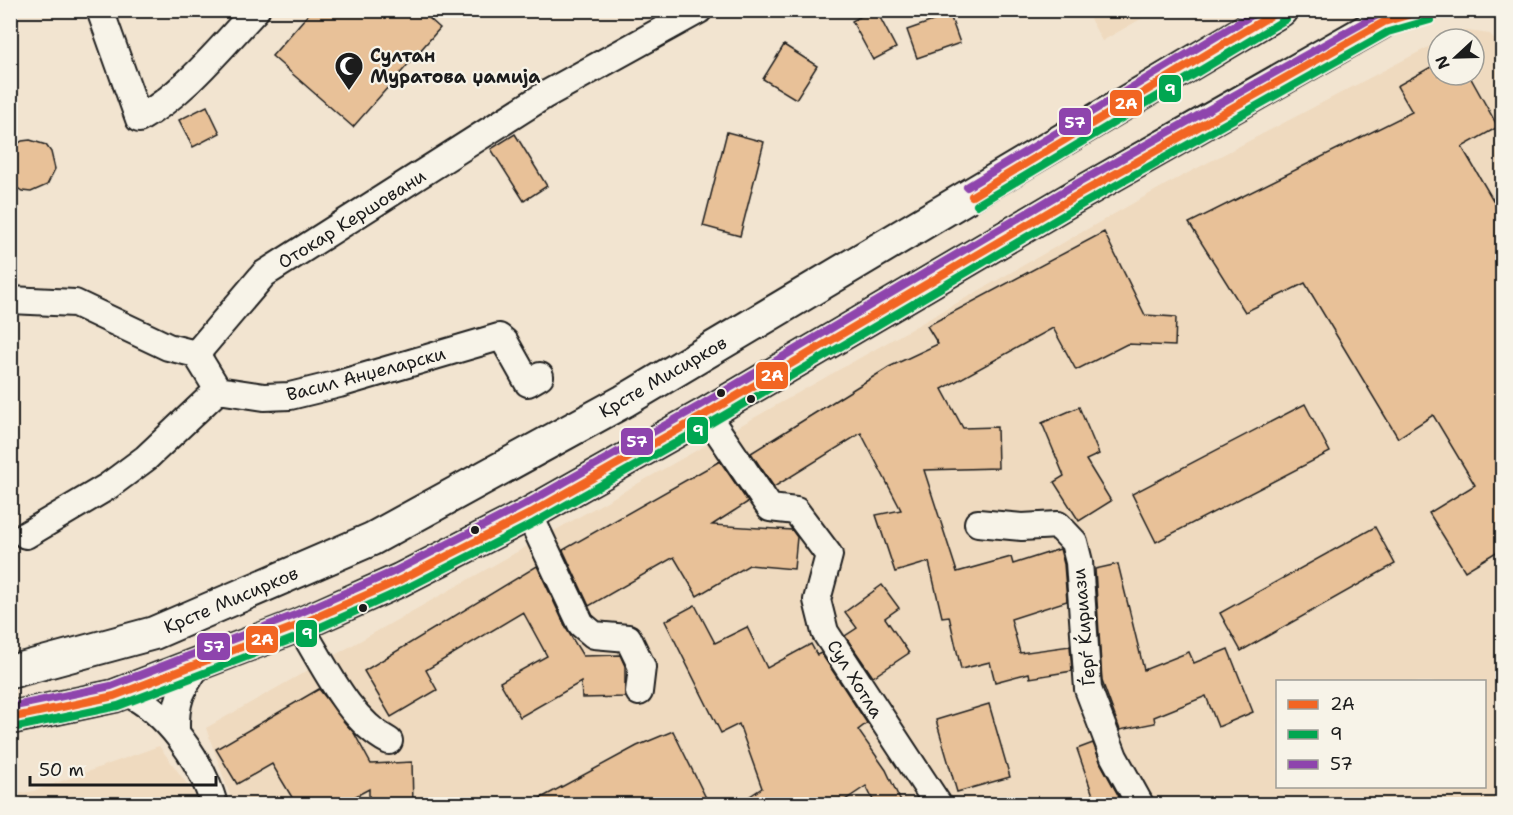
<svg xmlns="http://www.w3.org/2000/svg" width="1513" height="815" viewBox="0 0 1513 815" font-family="'Shantell Sans',sans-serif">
<rect width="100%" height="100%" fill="#f2e4d0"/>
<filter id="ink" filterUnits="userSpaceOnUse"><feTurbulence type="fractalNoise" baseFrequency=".0167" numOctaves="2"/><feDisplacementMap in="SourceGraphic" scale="12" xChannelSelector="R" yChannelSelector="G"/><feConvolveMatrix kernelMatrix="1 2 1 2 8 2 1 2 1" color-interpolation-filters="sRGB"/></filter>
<g filter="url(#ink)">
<!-- built -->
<g fill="#efdabf" fill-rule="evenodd">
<path d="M1086,11H1155L1102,41Z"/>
<path d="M1460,30L1490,34L1502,47V804H233L206,728L1167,184L1438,42V75H1474V39H1443ZM1278,682H1484V786H1278Z"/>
<path d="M159,746L196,796L198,804H11V795L34,791Z"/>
</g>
<!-- building -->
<g fill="#e8c198" stroke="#1c1c1c" stroke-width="1.5">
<path d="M312,10H420L440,28L353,127L272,56Z"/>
<path d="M872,10H876L896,48L873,60L852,21Z"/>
<path d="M950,15L960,43L917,58L907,30Z"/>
<path d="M784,45L817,66L796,99L763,79Z"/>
<path d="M1438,63V75H1469L1498,127L1462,147L1503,217V548L1465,571L1429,513L1475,485L1433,415L1398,438L1305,283L1245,312L1189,223L1412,112L1397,86Z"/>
<path d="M207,106L220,133L193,147L179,120Z"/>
<path d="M727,132L764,142L740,236L703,226Z"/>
<path d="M515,134L547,186L524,201L491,149Z"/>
<path d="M30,140L46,145L51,152L55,169L47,185L31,192L22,191L10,183V149L22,141Z"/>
<path d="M1104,232L1145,315L1176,317L1175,346L1127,344L1076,370L1053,328L942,389L963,428L997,427L998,468L924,470L957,572L1011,557L1013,564L1060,549L1064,564L1067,601L1011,619L1020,653L1070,646L1072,671L1030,678L1029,673L995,682L990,662L961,669L949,616L942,617L929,562L895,572L876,515L901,510L861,433L774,487L751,453L889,367L938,344L927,326Z"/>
<path d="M1305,404L1330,452L1156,542L1132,494Z"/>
<path d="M1079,407L1099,454L1086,460L1111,501L1079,521L1054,482L1064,476L1042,423Z"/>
<path d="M720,461L748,502L712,525L792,530L797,537L794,569L749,565L697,596L674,557L589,606L563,550Z"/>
<path d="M1375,527L1395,564L1241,651L1220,613Z"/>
<path d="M1118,564L1144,670L1189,652L1194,663L1228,649L1253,712L1218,727L1206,696L1154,717L1155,723L1120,730L1102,681L1095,569Z"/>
<path d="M537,566L567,630L583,656L620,655L625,666V697L582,698L581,682L520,717L500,682L547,656L523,612L426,670L437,690L391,717L364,671Z"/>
<path d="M882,585L899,608L885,618L909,653L873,677L845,636L857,628L845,612Z"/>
<path d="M695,605L715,643L747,627L767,668L811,644L817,655L821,653L867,723L858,730L886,770L902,804H875L866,786L839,804H738L762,788L739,724L721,733L665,621Z"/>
<path d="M319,689L354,733L371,764L412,762L413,804H369V789L341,804H296L272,764L237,784L216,749Z"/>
<path d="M989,704L1010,777L957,792L936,720Z"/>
<path d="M673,731L709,804H530L637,746Z"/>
<path d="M1093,743L1101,764L1123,804H1096L1077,749Z"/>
</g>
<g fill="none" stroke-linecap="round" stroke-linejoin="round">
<!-- minor casing -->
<g stroke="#1c1c1c" stroke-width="30">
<g id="minor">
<path d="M100,10L139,119C185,93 220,48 256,10"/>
<path d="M10,300L75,303L168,347L196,354"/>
<path d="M196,354L264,274L545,95L699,10"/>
<path d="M196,354L218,390L264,397L290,396L339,384L499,337L505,342L528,383L540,376"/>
<path d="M706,414L770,508L796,511L829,555L817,600L825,632L938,804"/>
<path d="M529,514L581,624L594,635L628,638L642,667L639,692"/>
<path d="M978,523L1022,527L1058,525L1074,542L1079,562L1088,689L1114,757L1140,804"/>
<path d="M26,535L107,487L146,458L218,390"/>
<path d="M299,625C324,664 347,719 389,741"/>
<path d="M125,692C167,711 201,760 214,804"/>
<path d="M176,732C175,700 181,690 199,663"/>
</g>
</g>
<!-- tertiary casing -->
<g stroke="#1c1c1c" stroke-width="36">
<g id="tertiary">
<path d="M10,672L154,633L372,539L624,401L1281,10"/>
<path d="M10,718L114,696L299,625L400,580L529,514L706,414L1076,196L1403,10"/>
</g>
</g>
<!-- minor -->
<use href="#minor" stroke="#f7f3e8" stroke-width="26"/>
<!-- tertiary -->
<use href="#tertiary" stroke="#f7f3e8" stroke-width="32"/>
<!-- bus-1 casing -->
<g stroke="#f7f3e8" stroke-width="12">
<g id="bus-1">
<path d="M972,196L1280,10"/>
<path d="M10,718L114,696L299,625L400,580L529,514L706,414L1076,196L1384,22L1425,10"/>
</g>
</g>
<!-- bus-2 casing -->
<g stroke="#f7f3e8" stroke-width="12">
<g id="bus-2">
<path d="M977,205L1286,19"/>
<path d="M12,728L118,706L303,635L405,589L534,523L711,423L1081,205L1388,32L1430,20"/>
</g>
</g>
<!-- bus-3 casing -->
<g stroke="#f7f3e8" stroke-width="12">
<g id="bus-3">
<path d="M967,187L1260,10"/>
<path d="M10,707L111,686L295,615L395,571L524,505L701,405L1071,187L1386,10"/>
</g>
</g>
<!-- bus-1 -->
<use href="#bus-1" stroke="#f26522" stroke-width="8"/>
<!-- bus-2 -->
<use href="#bus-2" stroke="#00a651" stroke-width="8"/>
<!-- bus-3 -->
<use href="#bus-3" stroke="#8e44ad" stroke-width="8"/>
</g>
</g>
<!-- icons -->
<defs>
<g id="mosque-pin" transform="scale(1.5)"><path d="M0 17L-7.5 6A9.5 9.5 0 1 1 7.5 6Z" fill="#1c1c1c" stroke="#f7f3e8"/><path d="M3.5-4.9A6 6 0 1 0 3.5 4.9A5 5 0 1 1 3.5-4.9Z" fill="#fff"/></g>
</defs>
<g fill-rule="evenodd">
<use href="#mosque-pin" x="349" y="66"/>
</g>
<!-- markers -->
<g fill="#1c1c1c" stroke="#f7f3e8" stroke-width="2">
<circle cx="721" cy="393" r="5"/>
<circle cx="751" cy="399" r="5"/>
<circle cx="475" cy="530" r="5"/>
<circle cx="363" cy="608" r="5"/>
</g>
<g text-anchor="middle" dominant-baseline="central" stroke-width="4.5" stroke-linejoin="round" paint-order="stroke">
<!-- poi labels -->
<g font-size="18" font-weight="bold" fill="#1c1c1c" stroke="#f7f3e8" text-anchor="start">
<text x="370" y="56">Султан<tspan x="370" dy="21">Муратова џамија</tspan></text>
</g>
<!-- street labels -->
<g font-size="18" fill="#1c1c1c" stroke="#f7f3e8">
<text transform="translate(352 219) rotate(-32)">Отокар Кершовани</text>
<text transform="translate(366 374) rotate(-15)">Васил Анџеларски</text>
<text transform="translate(663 377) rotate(-30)">Крсте Мисирков</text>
<text transform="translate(231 600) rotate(-23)">Крсте Мисирков</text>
<text transform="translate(1084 627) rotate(-95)">Ѓерѓ Ќириази</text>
<text transform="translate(855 679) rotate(58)">Сул Хотла</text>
</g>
</g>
<g stroke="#f7f3e8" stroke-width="2">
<rect x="1158" y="74" width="24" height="29" rx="6" fill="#00a651"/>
<rect x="1109" y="89" width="34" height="28" rx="6" fill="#f26522"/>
<rect x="1058" y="107" width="34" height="29" rx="6" fill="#8e44ad"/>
<rect x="755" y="361" width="34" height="29" rx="6" fill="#f26522"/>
<rect x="686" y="416" width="23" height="29" rx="6" fill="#00a651"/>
<rect x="620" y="427" width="34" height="29" rx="6" fill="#8e44ad"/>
<rect x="295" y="619" width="23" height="29" rx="6" fill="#00a651"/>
<rect x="245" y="625" width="34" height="29" rx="6" fill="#f26522"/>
<rect x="196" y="632" width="35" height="29" rx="6" fill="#8e44ad"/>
</g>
<g font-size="16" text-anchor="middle" font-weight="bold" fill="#fff">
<text x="1170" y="95">9</text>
<text x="1126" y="109">2A</text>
<text x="1075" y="128">57</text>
<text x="772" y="381">2A</text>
<text x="698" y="436">9</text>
<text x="637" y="447">57</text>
<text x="307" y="639">9</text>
<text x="262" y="645">2A</text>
<text x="214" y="652">57</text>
</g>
<!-- margin -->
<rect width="1513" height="815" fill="none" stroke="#f7f3e8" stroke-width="36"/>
<rect x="18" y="18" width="1477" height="779" fill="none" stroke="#1c1c1c" stroke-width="2" filter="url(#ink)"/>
<!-- legend -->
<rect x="1276" y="680" width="210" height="108" fill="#f7f3e8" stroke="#9f9d96" stroke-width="1.5"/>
<rect x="1288" y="700" width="30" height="9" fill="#f26522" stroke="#9f9d96" stroke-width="1.5"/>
<text x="1330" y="710" font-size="18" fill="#1c1c1c">2A</text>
<rect x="1288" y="730" width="30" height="9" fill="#00a651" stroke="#9f9d96" stroke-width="1.5"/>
<text x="1330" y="740" font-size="18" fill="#1c1c1c">9</text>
<rect x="1288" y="760" width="30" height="9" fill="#8e44ad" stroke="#9f9d96" stroke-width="1.5"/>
<text x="1330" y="770" font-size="18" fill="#1c1c1c">57</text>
<!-- north arrow -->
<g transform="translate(1456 57) rotate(248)"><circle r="28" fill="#f7f3e8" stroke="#9f9d96" stroke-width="1.5"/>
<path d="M0-4.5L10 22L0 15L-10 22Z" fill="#1c1c1c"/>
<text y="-9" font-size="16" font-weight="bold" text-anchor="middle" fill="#1c1c1c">N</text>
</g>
<!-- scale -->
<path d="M30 776v9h186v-9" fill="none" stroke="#1c1c1c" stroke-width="3"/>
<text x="39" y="776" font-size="18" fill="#1c1c1c" stroke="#f7f3e8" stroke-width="4.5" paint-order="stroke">50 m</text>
</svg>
